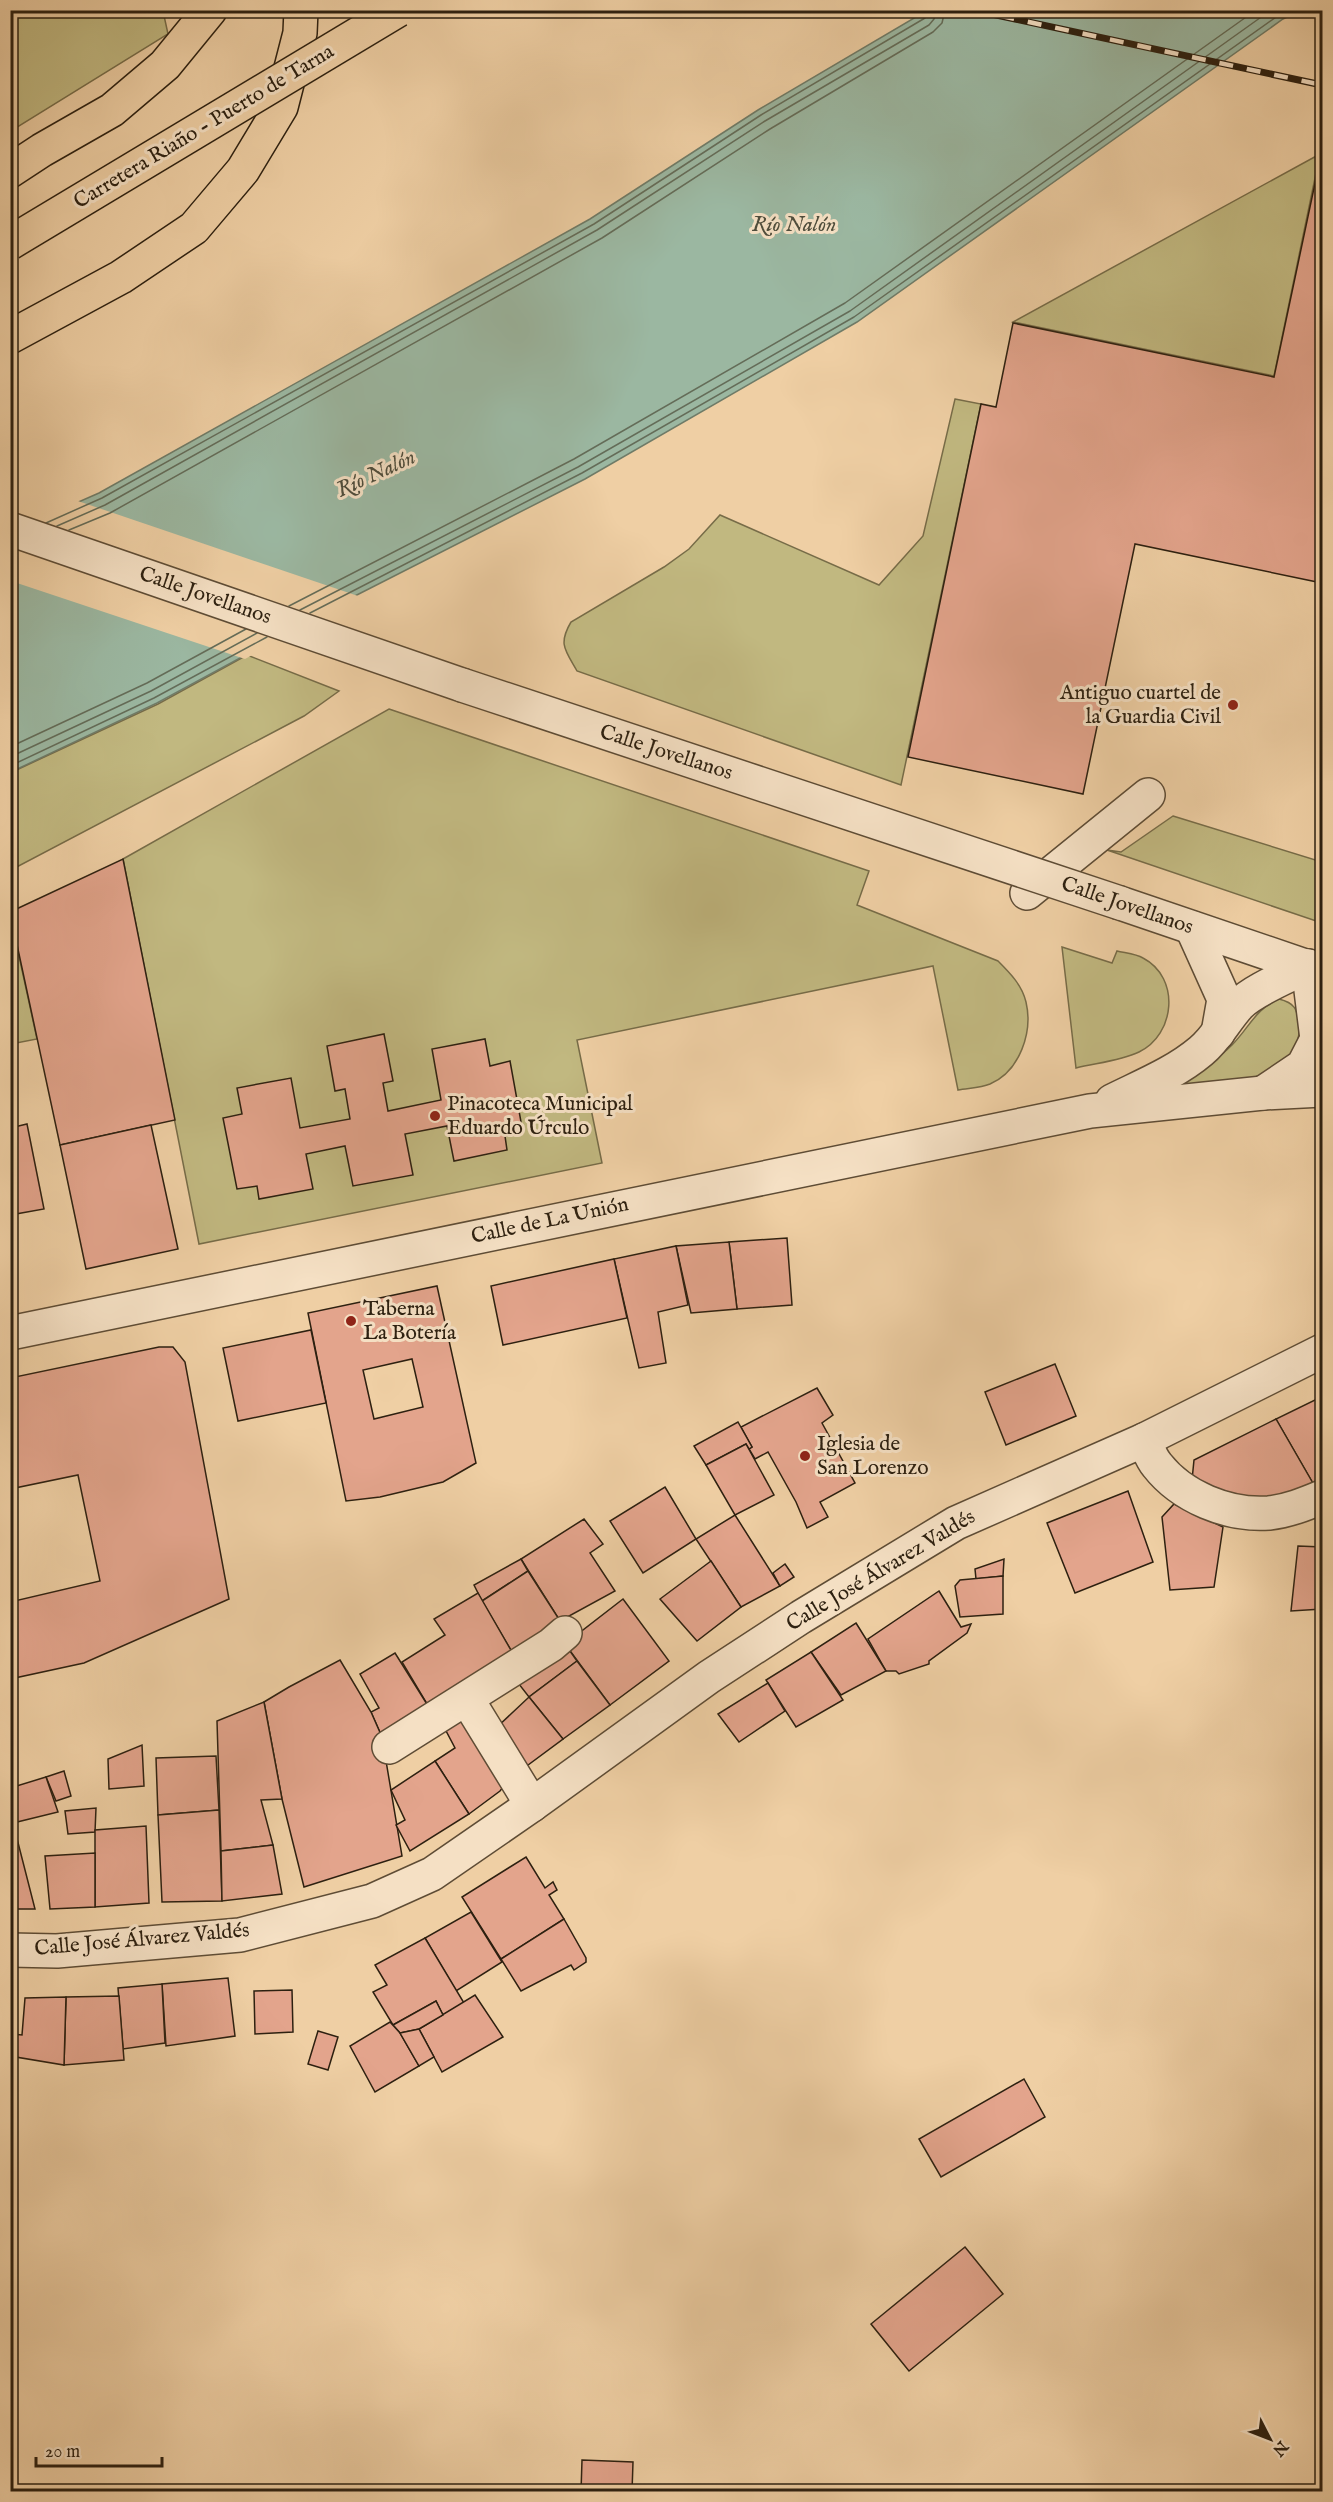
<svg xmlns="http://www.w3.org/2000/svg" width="1333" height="2502" viewBox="0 0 1333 2502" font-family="'IM FELL English',serif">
<rect width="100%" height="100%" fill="#efcfa4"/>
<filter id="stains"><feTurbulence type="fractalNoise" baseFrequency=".00333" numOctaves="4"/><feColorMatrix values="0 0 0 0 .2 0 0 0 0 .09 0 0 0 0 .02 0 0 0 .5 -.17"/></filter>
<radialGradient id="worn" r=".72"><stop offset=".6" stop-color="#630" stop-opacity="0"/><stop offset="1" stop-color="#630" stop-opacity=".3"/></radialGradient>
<!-- green -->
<g fill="#c1b880" stroke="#776c48" stroke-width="1.5">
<path d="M11,10L163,11L168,34L11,131Z"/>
<path d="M1320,154L1274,376L1013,322Z"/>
<path d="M955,399L981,404L901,785L577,671C565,650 558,644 571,622L664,567L689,549L720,515L879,585L923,536Z"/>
<path d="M247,655L339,691L304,716L11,870L10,773L158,704Z"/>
<path d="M389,709L869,871L857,905L998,961C1010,973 1022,985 1026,1002C1033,1032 1020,1071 990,1084C980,1088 968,1088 958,1090L933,966L577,1040L602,1163L199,1244L123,859Z"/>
<path d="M1173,816L1322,862V923L1107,850L1121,852Z"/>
<path d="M10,915L37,1039L11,1044H10Z"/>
<path d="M1062,947L1112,963L1117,951C1125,953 1136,954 1143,958C1181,978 1175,1035 1139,1052C1120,1061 1096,1063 1076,1068Z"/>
<path d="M1279,999C1295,1003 1297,1009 1299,1024C1304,1086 1208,1086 1166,1091C1188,1077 1213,1064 1232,1045C1249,1028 1256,1008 1279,999Z"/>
</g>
<!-- water -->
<path fill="#9bb7a1" stroke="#6f7b67" stroke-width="1.5" d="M926,11H1300L1283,19L857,322L585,479L347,600L157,703L11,772L10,532L99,493L590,219L758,110Z"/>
<!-- pier -->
<path fill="#efcfa4" d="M75,500L361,597L245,659L11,581L10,528Z"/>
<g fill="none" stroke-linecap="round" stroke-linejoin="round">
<!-- shore -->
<g stroke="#646c58" stroke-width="1.5">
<path d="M46,523L102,498L594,224L761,115L925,18L928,10"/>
<path d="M57,526L105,505L597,230L765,121L929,25L934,19L936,10"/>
<path d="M69,530L110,513L602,238L770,129L933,32L942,23L945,10"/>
<path d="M289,606L574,459L845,303L1256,10"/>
<path d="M300,610L578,467L850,311L1271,10"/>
<path d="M310,613L582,473L854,317L1286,10"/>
<path d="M10,747L147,683L246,629"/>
<path d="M10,757L151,691L257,633"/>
<path d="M10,766L154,698L267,637"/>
</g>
</g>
<!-- building -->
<g fill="#e3a48c" stroke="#2d2010" stroke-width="1.5" fill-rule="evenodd">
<path d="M1321,155L1322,583L1135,544L1083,794L908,757L981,404L996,407L1013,323L1274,377Z"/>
<path d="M123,859L175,1120L60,1145L10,912Z"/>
<path d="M384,1034L393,1081L383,1083L388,1111L441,1100L432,1049L485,1039L490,1066L510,1061L523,1133L505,1136L507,1150L454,1161L447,1126L405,1134L413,1175L353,1186L345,1146L306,1154L313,1189L259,1199L257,1186L237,1189L223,1118L242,1114L237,1088L291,1078L300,1128L350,1119L345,1089L335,1091L327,1046Z"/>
<path d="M27,1124L44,1209L10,1215V1128Z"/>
<path d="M151,1125L178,1249L86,1269L60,1145Z"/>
<path d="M787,1238L792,1305L737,1309L729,1242Z"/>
<path d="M729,1242L737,1309L691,1313L676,1246Z"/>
<path d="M676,1246L688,1305L658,1312L666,1363L639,1368L614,1259Z"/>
<path d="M614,1259L627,1318L503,1345L491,1286Z"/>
<path d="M437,1286L476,1463L443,1482L380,1497L346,1501L308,1313ZM412,1359L423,1407L374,1419L363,1370Z"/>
<path d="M311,1330L326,1403L238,1421L223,1348Z"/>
<path d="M159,1347H173L185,1362L229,1599L84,1663L10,1679V1602L100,1581L78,1475L10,1489V1378Z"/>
<path d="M1055,1364L1076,1416L1006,1445L985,1392Z"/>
<path d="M817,1388L833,1415L822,1423L855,1483L820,1502L828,1517L807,1528L796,1502L768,1452L755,1459L749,1449L752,1447L741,1427Z"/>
<path d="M1319,1398L1322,1406V1482L1314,1485L1276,1419Z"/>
<path d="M1276,1419L1314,1485L1270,1502H1227L1192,1480L1194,1460Z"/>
<path d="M738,1422L752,1447L749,1449L746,1444L706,1465L694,1446Z"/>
<path d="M746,1444L774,1495L735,1515L706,1465Z"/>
<path d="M665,1487L696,1539L643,1573L610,1521Z"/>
<path d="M1128,1491L1153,1562L1075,1593L1047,1523Z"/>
<path d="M1174,1504L1223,1527L1214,1587L1170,1590L1162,1517Z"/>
<path d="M735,1515L780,1586L741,1607L696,1539Z"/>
<path d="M584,1519L603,1544L590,1553L615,1591L560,1621L521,1559Z"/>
<path d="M1298,1546L1322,1547V1609L1291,1611Z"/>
<path d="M521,1559L528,1571L482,1601L474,1585Z"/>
<path d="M1004,1559L1003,1576L976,1579L975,1569Z"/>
<path d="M711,1561L741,1607L697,1641L660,1599Z"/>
<path d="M785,1564L794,1577L780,1586L773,1573Z"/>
<path d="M528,1571L564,1627L516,1659L482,1601Z"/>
<path d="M1003,1576V1614L960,1617L955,1586L960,1580Z"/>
<path d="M939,1591L961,1627L971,1624L967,1633L929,1661V1664L899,1674L896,1671H886L868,1639Z"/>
<path d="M478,1593L516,1659L430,1709L402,1662L445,1635L434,1619Z"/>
<path d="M623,1599L669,1661L610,1705L565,1644Z"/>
<path d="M856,1623L886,1671L841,1695L811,1652Z"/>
<path d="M565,1644L577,1661L529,1697L515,1679Z"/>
<path d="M811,1652L843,1700L796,1727L766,1680Z"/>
<path d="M395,1653L430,1709L382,1737L371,1712L379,1708L360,1674Z"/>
<path d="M340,1660L371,1712L382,1737L402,1856L304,1887L282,1799L264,1702L289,1687Z"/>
<path d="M577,1661L610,1705L563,1739L529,1697Z"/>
<path d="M768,1683L785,1711L739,1742L718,1714Z"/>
<path d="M529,1697L563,1739L524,1768L496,1728Z"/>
<path d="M264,1702L282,1799L261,1800L273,1845L221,1851L217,1721Z"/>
<path d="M465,1714L504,1786L500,1791L469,1814L435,1761L455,1748L444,1727Z"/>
<path d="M142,1745L144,1786L109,1789L108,1759Z"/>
<path d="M216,1756L219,1810L158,1815L156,1758Z"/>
<path d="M435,1761L469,1814L410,1851L396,1825L405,1820L391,1790Z"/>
<path d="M64,1771L71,1796L56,1801L46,1777Z"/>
<path d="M46,1777L58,1812L13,1823L10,1788Z"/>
<path d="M96,1808L95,1832L68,1834L65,1811Z"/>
<path d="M219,1810L222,1901L162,1902L158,1815Z"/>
<path d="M10,1814L13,1823L35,1909H10Z"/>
<path d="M146,1826L149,1903L95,1907V1830Z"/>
<path d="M273,1845L282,1894L222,1901L221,1851Z"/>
<path d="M95,1853V1907L50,1909L45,1856Z"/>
<path d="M526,1857L545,1888L553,1882L557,1890L549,1895L564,1919L501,1959L462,1897Z"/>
<path d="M471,1912L502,1962L456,1991L425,1938Z"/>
<path d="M564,1919L586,1958V1962L574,1970L571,1965L521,1991L501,1959Z"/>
<path d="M425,1938L464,2003L443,2015L436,2001L393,2025L373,1992L387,1985L375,1965Z"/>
<path d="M228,1978L235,2036L166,2046L162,1984Z"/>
<path d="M162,1984L165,2043L123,2049L118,1988Z"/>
<path d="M292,1990L293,2032L255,2034L254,1991Z"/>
<path d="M475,1995L503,2037L442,2072L419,2029Z"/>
<path d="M119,1996L124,2060L64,2065L66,1997Z"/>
<path d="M66,1997L64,2065L10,2056L12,2034L22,2035L25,1998Z"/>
<path d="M436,2001L443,2015L419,2029L400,2033L393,2025Z"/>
<path d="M390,2022L400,2033L419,2066L375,2092L350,2046Z"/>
<path d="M419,2029L434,2057L419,2066L400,2033Z"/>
<path d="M318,2031L338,2037L328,2070L308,2064Z"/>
<path d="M1024,2079L1045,2117L941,2177L919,2139Z"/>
<path d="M965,2247L1003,2294L909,2371L871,2324Z"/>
<path d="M582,2460L633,2462L632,2492H581Z"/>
</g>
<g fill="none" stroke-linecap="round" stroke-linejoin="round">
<!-- minor casing -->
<g stroke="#5e4c35" stroke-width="36">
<g id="minor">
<path d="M10,529L462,685"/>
<path d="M1027,893L1148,795"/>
<path d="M1120,903L1320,971"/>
<path d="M1192,928L1224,999L1218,1033"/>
<path d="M1263,1093L1303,1066L1317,1039L1308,966"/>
<path d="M1112,1101C1142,1086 1175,1073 1201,1051C1217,1038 1225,1020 1239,1005C1253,990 1289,976 1308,966"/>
<path d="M10,1333L1090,1111L1263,1093L1322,1090"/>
<path d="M1144,1440C1148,1448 1151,1458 1157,1465C1182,1497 1228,1516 1269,1513C1288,1511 1305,1504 1322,1497"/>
<path d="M467,1699L532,1805"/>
<path d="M389,1747L551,1645L565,1633"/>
<path d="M10,1950L57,1951L240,1935L372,1901L432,1874L532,1805L709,1677L801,1617L956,1523L1144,1440L1322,1351"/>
</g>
</g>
<!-- major casing -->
<g stroke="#2d2010" stroke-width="36">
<g id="major">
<path d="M10,171L42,150L112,110L165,65L210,10"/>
<path d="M10,337L121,277L194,228L243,170L281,107L300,33L301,10"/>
</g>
</g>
<!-- minor -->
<use href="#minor" stroke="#f5e0c4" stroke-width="33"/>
<!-- major -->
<use href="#major" stroke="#efcfa4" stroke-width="33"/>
<!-- rail casing -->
<g stroke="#2d2010" stroke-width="7">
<path id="rail" d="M973,10L1322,85"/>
</g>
<!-- rail -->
<use href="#rail" stroke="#f5e0c4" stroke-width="4.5" stroke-dasharray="14" stroke-linecap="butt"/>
<!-- minor-bridge casing -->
<g stroke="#5e4c35" stroke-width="36" stroke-linecap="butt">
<path id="minor-bridge" d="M462,685L1120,903"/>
</g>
<!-- major-bridge casing -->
<g stroke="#2d2010" stroke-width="36" stroke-linecap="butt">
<path id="major-bridge" d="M10,243L398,10"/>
</g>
<!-- minor-bridge -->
<use href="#minor-bridge" stroke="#f5e0c4" stroke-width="33"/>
<!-- major-bridge -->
<use href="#major-bridge" stroke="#efcfa4" stroke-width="33"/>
</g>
<!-- markers -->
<g fill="#8f2418" stroke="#f5e0c4" stroke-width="2">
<circle cx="1233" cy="705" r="6"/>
<circle cx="435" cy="1116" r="6"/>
<circle cx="351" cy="1321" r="6"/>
<circle cx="805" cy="1456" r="6"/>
</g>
<g text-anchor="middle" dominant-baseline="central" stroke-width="6" stroke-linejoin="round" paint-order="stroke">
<!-- street labels -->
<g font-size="21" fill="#2d2010" stroke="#f5e0c4">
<text transform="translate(204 127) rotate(-31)">Carretera Riaño - Puerto de Tarna</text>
<text transform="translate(205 596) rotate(19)">Calle Jovellanos</text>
<text transform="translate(666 753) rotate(18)">Calle Jovellanos</text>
<text transform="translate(1127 906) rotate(19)">Calle Jovellanos</text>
<text transform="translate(550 1221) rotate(-12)">Calle de La Unión</text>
<text transform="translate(881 1571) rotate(-31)">Calle José Álvarez Valdés</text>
<text transform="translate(142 1940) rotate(-5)">Calle José Álvarez Valdés</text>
</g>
<!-- poi labels -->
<g font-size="21" fill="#2d2010" stroke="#f5e0c4" text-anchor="start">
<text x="1221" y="693" text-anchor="end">Antiguo cuartel de<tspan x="1221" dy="24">la Guardia Civil</tspan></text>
<text x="447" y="1104">Pinacoteca Municipal<tspan x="447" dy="24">Eduardo Úrculo</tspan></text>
<text x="363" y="1309">Taberna<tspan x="363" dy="24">La Botería</tspan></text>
<text x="817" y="1444">Iglesia de<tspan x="817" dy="24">San Lorenzo</tspan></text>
</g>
<!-- water labels -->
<g font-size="22" font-style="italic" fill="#4e4d3c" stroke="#f5e0c4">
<text x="794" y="225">Río Nalón</text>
<text transform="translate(376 474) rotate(-25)">Río Nalón</text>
</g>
</g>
<!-- margin -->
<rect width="1333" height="2502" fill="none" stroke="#efcfa4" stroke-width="36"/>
<rect x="12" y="12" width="1309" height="2478" fill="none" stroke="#2d2010" stroke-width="3"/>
<rect x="18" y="18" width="1297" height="2466" fill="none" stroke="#2d2010" stroke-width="1.5"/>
<!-- north arrow -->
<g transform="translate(1270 2439) rotate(132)" stroke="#f5e0c4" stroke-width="4.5" paint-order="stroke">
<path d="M0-4.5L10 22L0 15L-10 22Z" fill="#2d2010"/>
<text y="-9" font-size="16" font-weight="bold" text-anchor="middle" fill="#2d2010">N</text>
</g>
<!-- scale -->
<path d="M36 2457v9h126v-9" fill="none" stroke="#2d2010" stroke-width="3"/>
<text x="45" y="2457" font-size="18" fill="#2d2010" stroke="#f5e0c4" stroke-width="4.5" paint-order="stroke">20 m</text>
<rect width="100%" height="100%" filter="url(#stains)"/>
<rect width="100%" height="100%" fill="url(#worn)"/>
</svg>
